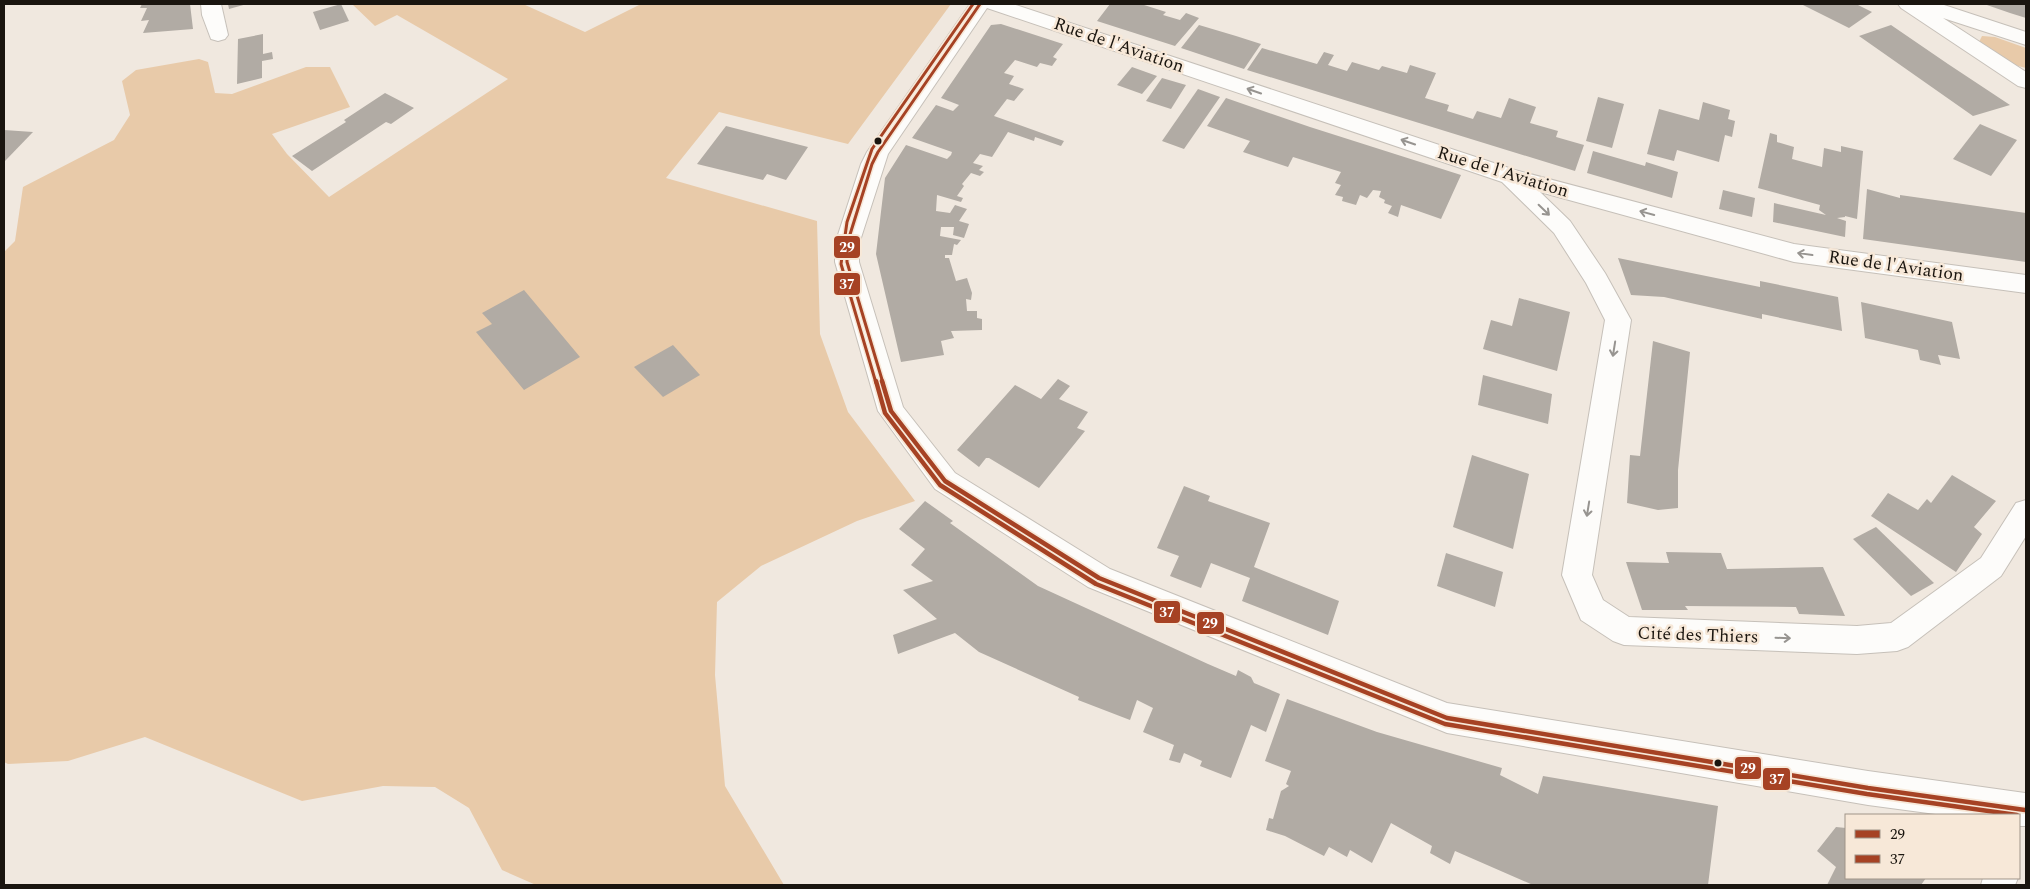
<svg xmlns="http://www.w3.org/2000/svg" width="2030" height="889" viewBox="0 0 2030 889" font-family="Spectral,serif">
<rect width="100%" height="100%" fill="#f0e8df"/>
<!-- green -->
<g fill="#e8caa9">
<path d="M352,4H523L585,32L641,4H951L848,144L719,112L666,178L817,221L820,334L848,412L915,501L857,521L761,566L717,602L715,675L725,786L784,885H536L502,870L469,808L435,787L383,786L302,801L145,737L68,761L8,764L4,762V252L15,241L23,187L114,140L130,115L122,81L136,70L199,59L208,62L215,93L232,94L306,67H330L350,107L272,134L287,154L329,197L508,79L397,15L375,26Z"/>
<path d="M1982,36L1995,37L2026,48V68L2014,65L1979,42Z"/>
</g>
<!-- building -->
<g fill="#b1aba4">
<path d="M142,4H190L193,29L143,33L149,20L141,21L147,8H140Z"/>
<path d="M228,4H247L229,9Z"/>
<path d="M341,4L349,21L320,30L313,12Z"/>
<path d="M1110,4H1141L1166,12L1163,15L1180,20L1186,13L1199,18L1175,46L1097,21Z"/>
<path d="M1801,4H1856L1872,12L1849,28Z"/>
<path d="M1984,4H2026V18L2010,13Z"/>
<path d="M1001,24L1063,44L1053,57L1057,59L1052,66L1040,63L1037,67L1015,60L1004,73L1014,76L1009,84L1024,89L1014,101L1007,99L994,116L1064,141L1061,146L1035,137L1034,141L1008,132L992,157L980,154L973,163L983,166L979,170L984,172L980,176L971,173L962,184L964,186L957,196L963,198L961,202L937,195L936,211L950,213L955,205L967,209L959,221L969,224L964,238L953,235L954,227H941L940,236L961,240L957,245L954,244L952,255H945V258H949L956,281L967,278L972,293L971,300L966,299L967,311H977V318L982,319V330L951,331L954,338L941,341L944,355L901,362L876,254L885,178L906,145L947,159L951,155L952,152L912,138L936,105L953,111L959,105L941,98L991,25Z"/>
<path d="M1199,25L1236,36L1261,44L1244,69L1181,48Z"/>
<path d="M1891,25L1948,64L2010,105L1973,116L1859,36Z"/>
<path d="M263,34V54L272,52L273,59L262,61V78L237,84L238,39Z"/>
<path d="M1262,48L1317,64L1324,52L1334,55L1328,65L1347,71L1352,62L1379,70L1382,66L1407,73L1410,65L1436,73L1425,98L1449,105L1447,111L1473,119L1477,111L1501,118L1509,98L1536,107L1530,123L1558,131L1556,137L1584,145L1575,171L1247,70Z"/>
<path d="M1132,67L1157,76L1142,94L1117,85Z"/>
<path d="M1162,78L1186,85L1171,109L1146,101Z"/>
<path d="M1198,89L1220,97L1184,149L1162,141Z"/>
<path d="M385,93L414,108L391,124L386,122L312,171L292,156L346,122L344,120Z"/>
<path d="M1598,97L1624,104L1612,148L1586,141Z"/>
<path d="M1226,98L1310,127L1461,175L1441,219L1401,205L1398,217L1388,213L1392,206L1384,203L1385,200L1379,197L1381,191L1373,190L1367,198L1360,195L1356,205L1342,201L1343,197L1335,195L1341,185L1335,183L1341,172L1293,157L1288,167L1243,152L1250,141L1207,126Z"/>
<path d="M1703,102L1730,110L1728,119L1735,121L1732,137L1725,135L1719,162L1677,150L1674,161L1647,154L1659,109L1699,120Z"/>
<path d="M1980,124L2017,140L1991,176L1953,159Z"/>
<path d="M726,126L808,147L786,180L767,174L763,180L697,164Z"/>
<path d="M4,130L33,132L5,161H4Z"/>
<path d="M1770,133L1777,135V142L1794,147L1792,159L1822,167L1824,148L1841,152V146L1863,151L1857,219L1845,216V217L1837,218L1846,221L1845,237L1773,222L1774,203L1826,215L1819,210L1820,205L1758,188Z"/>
<path d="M1593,151L1645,166L1646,162L1678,172L1672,198L1587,173Z"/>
<path d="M1867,189L1900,198V195L2026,213V262L1863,239Z"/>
<path d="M1723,190L1755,198L1752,217L1719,209Z"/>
<path d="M1618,258L1760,287V281L1838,297L1842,331L1762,314V319L1664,297L1631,295Z"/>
<path d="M524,290L580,357L524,390L476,332L492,324L482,313Z"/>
<path d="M1519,298L1570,312L1557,371L1483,349L1491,320L1512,326Z"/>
<path d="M1861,302L1952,322L1960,359L1938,355L1941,365L1920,360L1918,350L1865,338Z"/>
<path d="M1653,341L1690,352L1678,470V508L1658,510L1627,503L1630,455L1640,456Z"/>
<path d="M673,345L700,375L663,397L634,367Z"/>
<path d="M1483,375L1552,394L1548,424L1478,405Z"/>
<path d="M1058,379L1070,386L1059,399L1088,412L1077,428L1085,431L1039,488L989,458H986L979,467L957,450L1015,385L1041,399Z"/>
<path d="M1472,455L1529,474L1513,549L1453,527Z"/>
<path d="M1952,475L1996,501L1974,527L1982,534L1956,572L1871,516L1888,493L1918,510L1927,499L1931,503Z"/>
<path d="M1184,486L1210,496L1208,501L1270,523L1254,567L1339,601L1328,635L1242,601L1250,578L1211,563L1201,588L1170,576L1179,556L1157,548Z"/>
<path d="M925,501L953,521L950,523L1038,586L1208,664L1236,676L1238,670L1251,677L1254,683L1280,694L1266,732L1251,725L1231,778L1200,766L1202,761L1184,753L1180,763L1169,760L1174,745L1143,732L1153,708L1137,700L1130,720L1078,700L1079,697L979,652L955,633L898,654L893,635L937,619L903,590L933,581L911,565L925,549L899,529Z"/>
<path d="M1876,527L1934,583L1911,596L1853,539Z"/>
<path d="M1666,552L1721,553L1727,569L1823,567L1845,616L1799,614L1796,607L1685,606L1688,610H1642L1626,562L1669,563Z"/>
<path d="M1446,553L1503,572L1495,607L1437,586Z"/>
<path d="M1287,699L1377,732L1502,768L1500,775L1538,794L1543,776L1718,806L1708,885H1533L1455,851L1450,864L1430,853L1432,846L1391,823L1372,863L1350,850L1347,857L1329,847L1324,856L1285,836L1266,830L1269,818L1273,819L1281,791L1289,786L1286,784L1291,771L1265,761Z"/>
<path d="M1836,827L1846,828V878H1926L1921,885H1827L1836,867L1817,851Z"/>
</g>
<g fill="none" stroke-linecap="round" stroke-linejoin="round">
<!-- minor casing -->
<g stroke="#c6c0b9" stroke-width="2">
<g id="minor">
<path d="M201,4H221L228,35L225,39L218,41L211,39L202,15Z"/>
<path d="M970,4H1013L1515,170L1794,244L2026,275V293L1794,262L1540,192L1570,221L1605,273L1631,320L1592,575L1603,600L1629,617L1857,626L1891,623L1981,558L2016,503L2026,500V536L2001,576L1908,647L1897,651L1857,654L1624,645L1613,641L1581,620L1562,575L1605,320L1586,283L1554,233L1502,182L987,8L888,154L859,244V262L903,407L955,473L1110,569L1447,703L1868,771L2025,793L2026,826H2019V815H1943L1868,805L1447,733L1088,587L935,489L878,411L835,262V244L861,164L867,152Z"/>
<path d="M1898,4H1941L2026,32V45L1943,18L2026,72V88L2018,86L1901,8Z"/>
<path d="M1983,878H2018L2015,885H1981Z"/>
</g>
</g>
<!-- minor -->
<use href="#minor" fill="#fdfcfa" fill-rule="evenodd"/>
<!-- bus-1-far1 casing -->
<g stroke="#f7e8d8" stroke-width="6">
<path id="bus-1-far1" d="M883,383L847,262V244L872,164L878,152L980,4"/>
</g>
<!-- bus-1 casing -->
<g stroke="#f7e8d8" stroke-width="8">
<path id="bus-1" d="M882,381L891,411L945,481L1099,578L1447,718L1868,788L2025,810"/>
</g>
<!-- bus-2-far1 casing -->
<g stroke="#f7e8d8" stroke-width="6">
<path id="bus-2-far1" d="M876,383L841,264L847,222L872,149L973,4"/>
</g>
<!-- bus-2 casing -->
<g stroke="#f7e8d8" stroke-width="8">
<path id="bus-2" d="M876,381L885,413L940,485L1096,584L1445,724L1867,794L2017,815"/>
</g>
<!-- bus-1-far1 -->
<use href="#bus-1-far1" stroke="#a64224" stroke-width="3"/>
<!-- bus-1 -->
<use href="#bus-1" stroke="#a64224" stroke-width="4.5"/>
<!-- bus-2-far1 -->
<use href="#bus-2-far1" stroke="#a64224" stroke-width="3"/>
<!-- bus-2 -->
<use href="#bus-2" stroke="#a64224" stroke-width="4.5"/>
</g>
<!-- one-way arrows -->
<defs><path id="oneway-shaft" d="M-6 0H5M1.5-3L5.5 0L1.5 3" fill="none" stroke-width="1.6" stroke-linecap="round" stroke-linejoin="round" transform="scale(1.25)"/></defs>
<g stroke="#979490">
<use href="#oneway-shaft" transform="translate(1254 91) rotate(-161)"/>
<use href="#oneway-shaft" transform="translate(1408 142) rotate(-161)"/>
<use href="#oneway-shaft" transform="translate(1544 210) rotate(44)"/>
<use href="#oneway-shaft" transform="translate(1647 213) rotate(-165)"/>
<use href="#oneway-shaft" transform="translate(1805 254) rotate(-172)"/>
<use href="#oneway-shaft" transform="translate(1614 349) rotate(99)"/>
<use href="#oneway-shaft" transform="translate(1588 509) rotate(99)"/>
<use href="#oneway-shaft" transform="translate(1783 638) rotate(2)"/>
</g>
<!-- markers -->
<g fill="#1a150f" stroke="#f7e8d8" stroke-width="2">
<circle cx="878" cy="141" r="4.5"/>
<circle cx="1718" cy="763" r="4.5"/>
</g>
<g text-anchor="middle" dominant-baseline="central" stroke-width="5" stroke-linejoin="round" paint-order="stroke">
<!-- street labels -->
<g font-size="18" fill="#1a150f" stroke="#f7e8d8">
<text transform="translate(1119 45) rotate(19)">Rue de l'Aviation</text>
<text transform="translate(1503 172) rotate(17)">Rue de l'Aviation</text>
<text transform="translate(1896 266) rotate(8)">Rue de l'Aviation</text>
<text transform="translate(1698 635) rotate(2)">Cité des Thiers</text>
</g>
</g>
<g stroke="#f7e8d8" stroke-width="2">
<rect x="833" y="235" width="28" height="24" rx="5" fill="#a64224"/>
<rect x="833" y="272" width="28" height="24" rx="5" fill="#a64224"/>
<rect x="1153" y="600" width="28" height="24" rx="5" fill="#a64224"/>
<rect x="1196" y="611" width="29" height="24" rx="5" fill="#a64224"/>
<rect x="1734" y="756" width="28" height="24" rx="5" fill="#a64224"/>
<rect x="1762" y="767" width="29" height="24" rx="5" fill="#a64224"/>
</g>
<g font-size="14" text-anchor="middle" font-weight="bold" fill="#fff">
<text x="847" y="252">29</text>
<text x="847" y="289">37</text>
<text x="1167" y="617">37</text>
<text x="1210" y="628">29</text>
<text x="1748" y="773">29</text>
<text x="1777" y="784">37</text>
</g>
<!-- border -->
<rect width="2030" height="889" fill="none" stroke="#1a150f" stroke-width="10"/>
<!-- legend -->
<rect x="1845" y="814" width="175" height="65" fill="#f7e8d8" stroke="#9f9488"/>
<rect x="1855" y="830" width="25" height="8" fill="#a64224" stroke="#9f9488"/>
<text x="1890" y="839" font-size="15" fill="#1a150f">29</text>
<rect x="1855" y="855" width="25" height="8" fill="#a64224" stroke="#9f9488"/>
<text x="1890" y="864" font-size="15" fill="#1a150f">37</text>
</svg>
